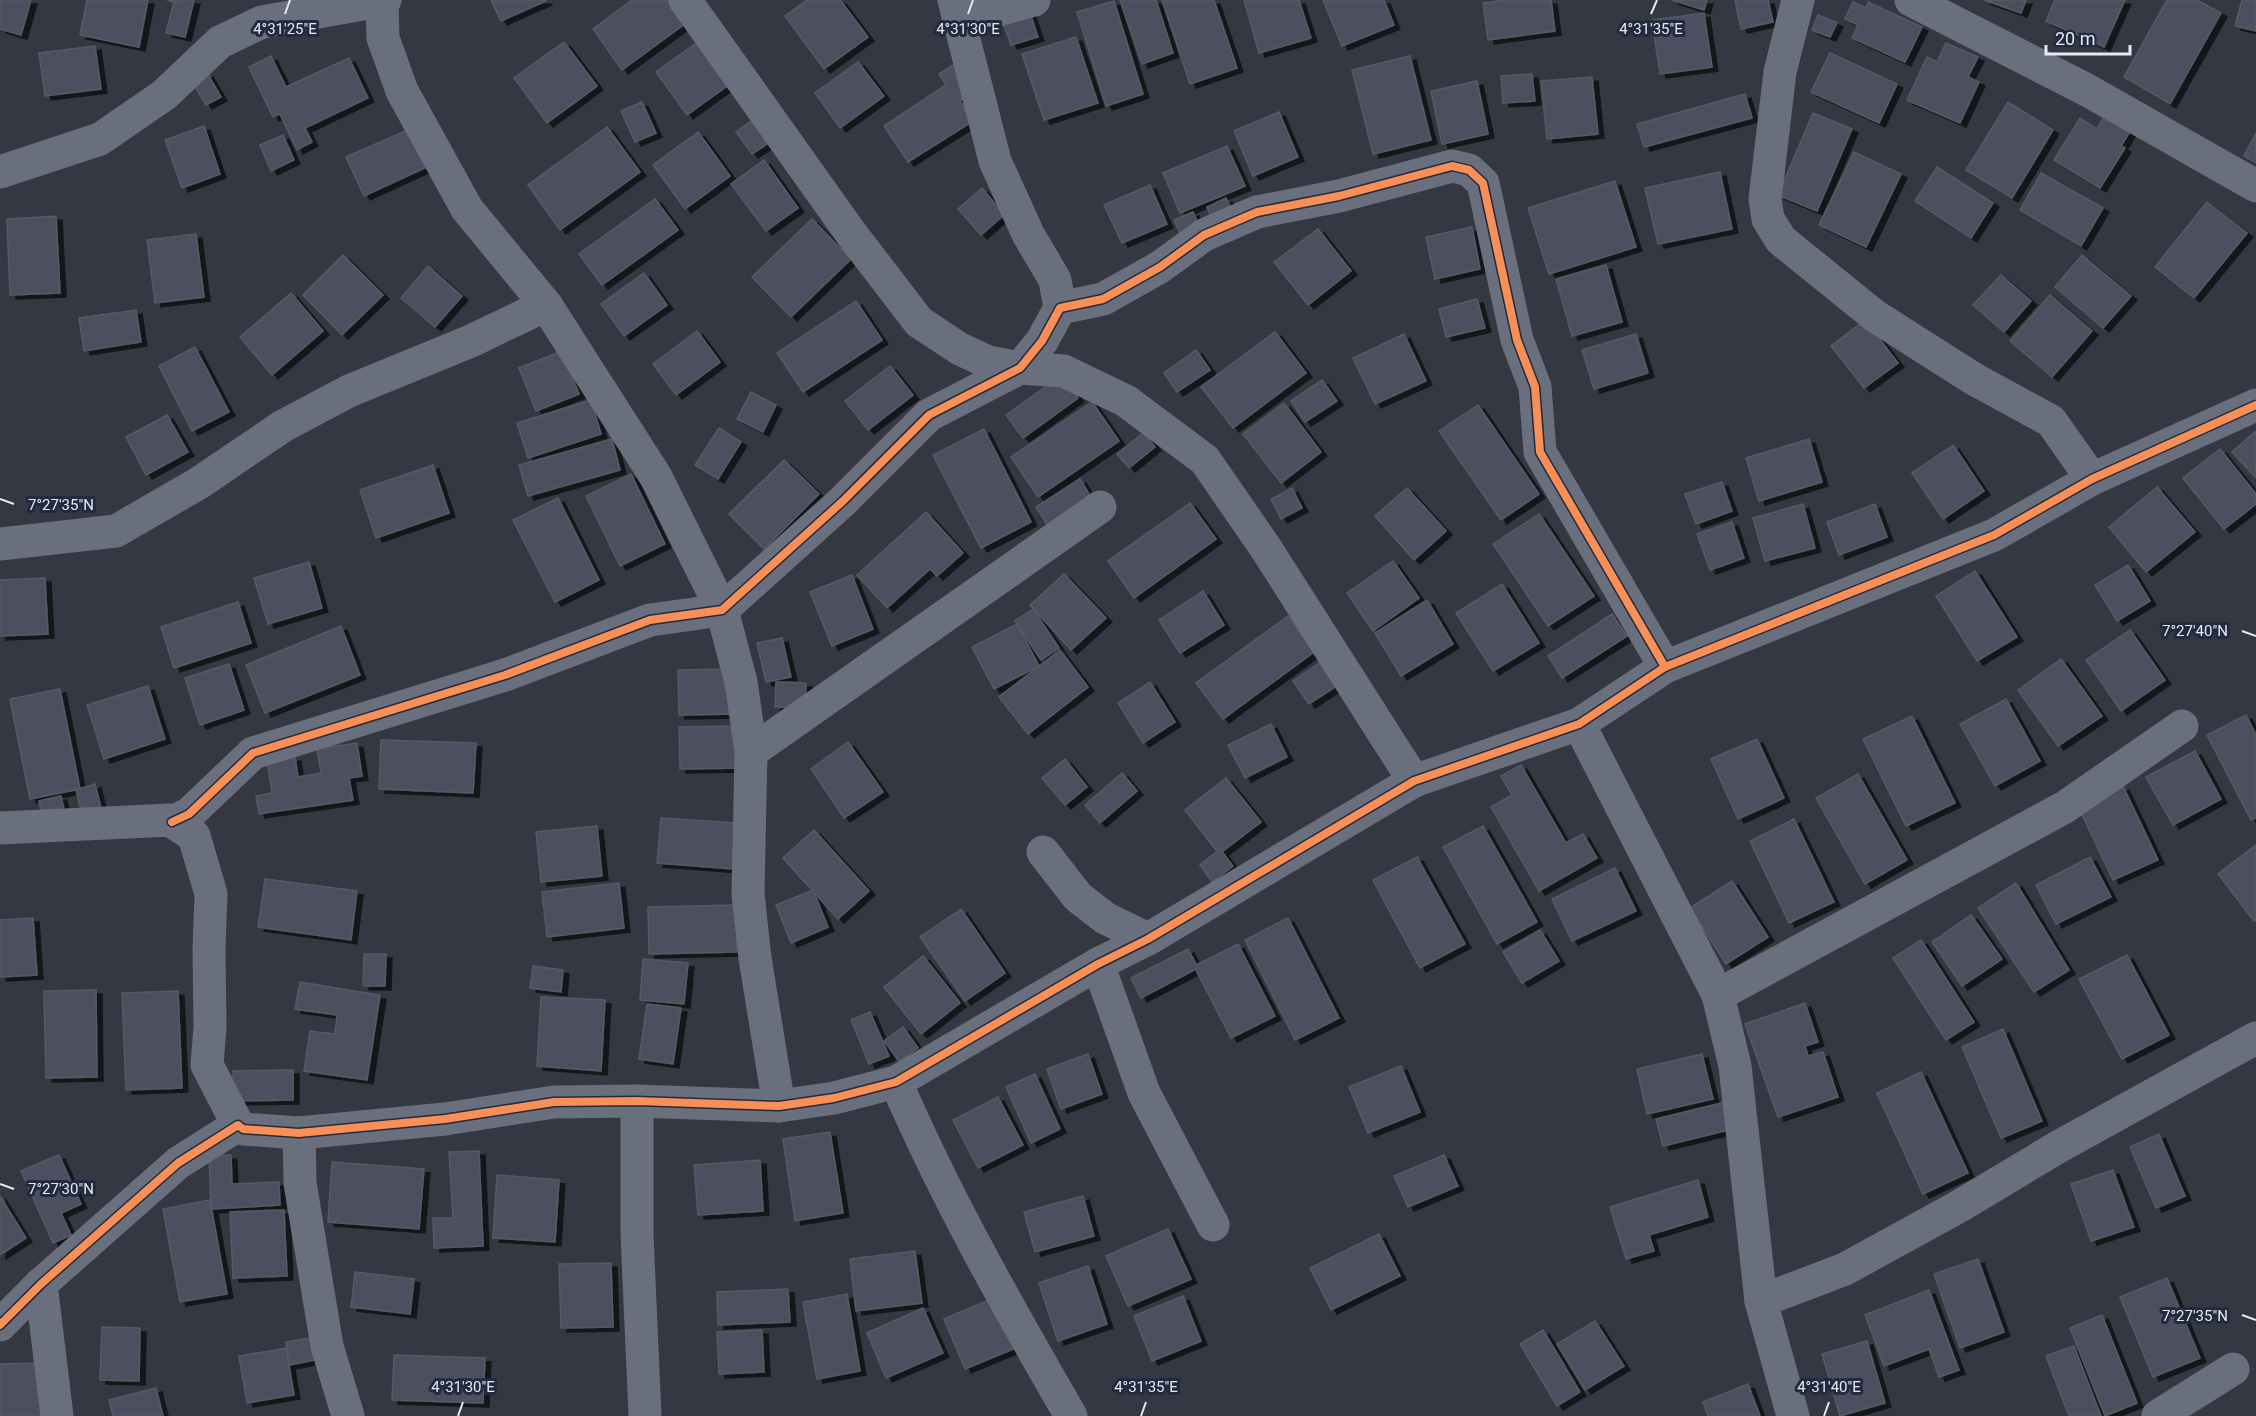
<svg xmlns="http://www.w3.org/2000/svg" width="2256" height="1416" viewBox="0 0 2256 1416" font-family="Roboto,sans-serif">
<defs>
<filter id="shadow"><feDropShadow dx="6" dy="4" stdDeviation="0" flood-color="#0009"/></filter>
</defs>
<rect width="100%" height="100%" fill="#343842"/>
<!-- building -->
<g fill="#4b505f" stroke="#575a62" stroke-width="1.5" filter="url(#shadow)">
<path d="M0,0H31L21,35L0,29Z"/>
<path d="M87,0H148L139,47L80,35Z"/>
<path d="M167,0H194L185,37L166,33L174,2Z"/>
<path d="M491,0H545L546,1L501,21Z"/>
<path d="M632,0H669L686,23L622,70L593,29Z"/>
<path d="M807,0H840L868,37L824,69L785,16Z"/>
<path d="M1120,0H1156L1173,53L1142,64Z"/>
<path d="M1162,0H1214L1237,68L1190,84Z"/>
<path d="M1244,0H1299L1311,38L1259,53Z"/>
<path d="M1323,0H1384L1394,25L1342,46Z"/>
<path d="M1506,0H1551L1555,31L1488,40L1483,3Z"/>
<path d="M1672,0H1707L1704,10Z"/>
<path d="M1735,0H1768L1773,22L1741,29Z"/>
<path d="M1984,0H2026L2021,13Z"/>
<path d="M2055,0H2125L2104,47L2046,21Z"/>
<path d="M2167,0H2197L2221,13L2170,104L2124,77Z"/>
<path d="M2242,0H2256V31L2235,26Z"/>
<path d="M1114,1L1143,94L1106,106L1077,12Z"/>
<path d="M1853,2L1866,8L1868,2L1922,27L1905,62L1852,38L1858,25L1845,19Z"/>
<path d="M1030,13L1038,37L1011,45L1003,22Z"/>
<path d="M1704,13L1712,67L1660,74L1652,20Z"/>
<path d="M1818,15L1837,23L1830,37L1812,30Z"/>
<path d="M1076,37L1098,103L1044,120L1022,54Z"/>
<path d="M699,41L731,83L687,115L656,72Z"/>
<path d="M564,42L597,86L547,123L514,78Z"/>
<path d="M1946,43L1978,57L1968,77L1979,82L1960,123L1907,100L1927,57L1937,62Z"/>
<path d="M95,46L101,89L45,96L39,53Z"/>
<path d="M1830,53L1897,84L1879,123L1811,92Z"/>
<path d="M271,56L286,87L349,58L368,98L305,128L312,142L297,150L280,114L273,117L249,67Z"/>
<path d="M1410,56L1431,140L1373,154L1352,70Z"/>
<path d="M858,62L884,96L840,128L815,93Z"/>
<path d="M956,63L975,91L960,101L973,121L908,162L884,126L946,85L939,74Z"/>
<path d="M207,73L221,97L206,105L192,82Z"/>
<path d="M1532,74L1535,101L1503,103L1501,76Z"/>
<path d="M1592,77L1598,134L1547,139L1541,81Z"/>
<path d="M1477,81L1488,134L1442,144L1431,91Z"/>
<path d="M1745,94L1752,118L1644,147L1637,124Z"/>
<path d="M642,102L656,133L635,142L621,111Z"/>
<path d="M2008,102L2053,130L2012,198L1966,170Z"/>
<path d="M1279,112L1298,157L1253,176L1234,131Z"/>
<path d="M1813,113L1852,129L1817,211L1778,195Z"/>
<path d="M2105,115L2131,130L2121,146L2125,148L2100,188L2054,160L2080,118L2097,129Z"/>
<path d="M757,117L773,140L752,154L736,132Z"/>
<path d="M204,126L220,174L182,188L165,140Z"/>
<path d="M607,127L640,172L560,230L528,185Z"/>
<path d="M410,129L427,167L364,196L346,157Z"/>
<path d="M698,132L730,176L685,209L653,165Z"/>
<path d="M2256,133V163L2244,156Z"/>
<path d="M283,135L294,160L271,171L260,145Z"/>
<path d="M1227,146L1245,186L1180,213L1163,173Z"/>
<path d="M1854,152L1901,174L1866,247L1819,225Z"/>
<path d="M764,160L798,208L766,231L731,184Z"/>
<path d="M1937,167L1993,203L1971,238L1915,201Z"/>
<path d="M1720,172L1732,229L1658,244L1645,188Z"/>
<path d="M2041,173L2103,208L2081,246L2020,210Z"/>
<path d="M1615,181L1636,247L1549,274L1528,208Z"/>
<path d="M1150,185L1167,224L1122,243L1104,205Z"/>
<path d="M982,188L1004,215L981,235L958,209Z"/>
<path d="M1226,198L1234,215L1214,223L1207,207Z"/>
<path d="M655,199L678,230L602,285L579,254Z"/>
<path d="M2207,202L2247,233L2194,298L2155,267Z"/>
<path d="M1193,212L1202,232L1183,240L1174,220Z"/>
<path d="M56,216L60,293L10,295L7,219Z"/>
<path d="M812,219L851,259L791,317L752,277Z"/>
<path d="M1472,227L1480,269L1435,279L1426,237Z"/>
<path d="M1318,229L1351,271L1308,305L1274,262Z"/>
<path d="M196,234L204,297L155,303L147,240Z"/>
<path d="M343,255L383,295L342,335L303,295Z"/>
<path d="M2082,255L2131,296L2103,328L2055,287Z"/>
<path d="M1606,265L1622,322L1572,336L1556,279Z"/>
<path d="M428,266L462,296L435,327L401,298Z"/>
<path d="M644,273L667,305L624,336L601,304Z"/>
<path d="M2001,275L2031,301L2004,332L1973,305Z"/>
<path d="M291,293L323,331L272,375L240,337Z"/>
<path d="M2050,295L2092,331L2052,377L2010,341Z"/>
<path d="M1477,299L1485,328L1446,337L1439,309Z"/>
<path d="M856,301L882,340L803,392L777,353Z"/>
<path d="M136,310L141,342L84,351L79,318Z"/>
<path d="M1865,320L1898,363L1864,388L1831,346Z"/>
<path d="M697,331L720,362L676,395L653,364Z"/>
<path d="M1275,332L1306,373L1233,428L1201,387Z"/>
<path d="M1404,334L1426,381L1375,404L1353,358Z"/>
<path d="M1636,334L1648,373L1594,389L1582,350Z"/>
<path d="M195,347L229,412L192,431L159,366Z"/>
<path d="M1196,350L1210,370L1177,392L1164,373Z"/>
<path d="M562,351L579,394L536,411L519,368Z"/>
<path d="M890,366L913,395L868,430L845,401Z"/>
<path d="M1062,375L1078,398L1023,438L1006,415Z"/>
<path d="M1322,380L1337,401L1305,422L1291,401Z"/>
<path d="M751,392L776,405L763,432L737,419Z"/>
<path d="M591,400L601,434L528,458L517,423Z"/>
<path d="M1092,402L1119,441L1038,497L1011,457Z"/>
<path d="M1284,403L1321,452L1281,483L1243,434Z"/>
<path d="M1478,405L1539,494L1501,520L1439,431Z"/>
<path d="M167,415L188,452L146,475L126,437Z"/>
<path d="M719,428L741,442L718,479L695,465Z"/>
<path d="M984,429L1031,522L981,548L933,455Z"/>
<path d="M2256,431V478L2232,452Z"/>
<path d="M1143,433L1155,447L1129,468L1117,454Z"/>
<path d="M612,439L620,470L528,496L519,465Z"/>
<path d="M1809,439L1822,482L1759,501L1746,458Z"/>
<path d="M1953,445L1984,491L1943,519L1912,473Z"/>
<path d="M2220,449L2256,494V504L2224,529L2183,478Z"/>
<path d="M784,460L819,494L764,549L729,514Z"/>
<path d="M433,465L449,513L376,538L360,490Z"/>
<path d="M631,474L665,544L620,566L586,496Z"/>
<path d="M1080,479L1093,501L1050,529L1036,507Z"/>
<path d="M1722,482L1732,511L1696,524L1685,494Z"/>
<path d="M2157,487L2195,532L2146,572L2109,527Z"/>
<path d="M1292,488L1302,508L1281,519L1271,499Z"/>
<path d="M1407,488L1446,531L1414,560L1375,516Z"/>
<path d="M558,498L599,580L555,602L513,520Z"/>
<path d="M1190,503L1216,539L1134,598L1108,561Z"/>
<path d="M1803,504L1815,548L1765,561L1753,518Z"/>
<path d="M1875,504L1887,537L1839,555L1827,522Z"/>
<path d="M926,512L963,553L937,576L930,569L887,608L857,575Z"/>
<path d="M1539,514L1594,596L1548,626L1493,544Z"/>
<path d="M1732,522L1744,558L1710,570L1697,534Z"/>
<path d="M1393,561L1419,598L1373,631L1347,593Z"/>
<path d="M309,562L322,608L268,624L254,578Z"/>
<path d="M2128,565L2150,601L2117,621L2095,585Z"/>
<path d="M1975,571L2017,637L1977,661L1936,596Z"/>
<path d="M1064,574L1106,618L1071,650L1030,605Z"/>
<path d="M852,575L873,629L832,646L810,592Z"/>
<path d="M45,578L48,634L0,636V580Z"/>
<path d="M1502,584L1539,643L1493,671L1456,613Z"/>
<path d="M1203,591L1224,625L1180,653L1159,620Z"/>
<path d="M1427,600L1453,644L1401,676L1375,633Z"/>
<path d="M238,602L251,643L174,668L161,627Z"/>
<path d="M1033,609L1059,648L1041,660L1015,621Z"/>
<path d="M1612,614L1627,636L1562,678L1548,656Z"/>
<path d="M1288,616L1314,652L1223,719L1196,683Z"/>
<path d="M1017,624L1039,666L994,689L972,647Z"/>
<path d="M341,626L360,675L265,713L246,665Z"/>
<path d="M2130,630L2165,680L2121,711L2086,660Z"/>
<path d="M782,638L791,677L766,682L757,643Z"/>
<path d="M1060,650L1088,687L1028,734L999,697Z"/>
<path d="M2061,659L2102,716L2058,746L2018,690Z"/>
<path d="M1321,662L1338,685L1309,704L1293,681Z"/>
<path d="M229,664L244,710L200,725L185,678Z"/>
<path d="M734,669L736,714L679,715L678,670Z"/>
<path d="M776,682L806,683L805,708L775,707Z"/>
<path d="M1150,682L1175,722L1143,743L1118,703Z"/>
<path d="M148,686L165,739L104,759L87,705Z"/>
<path d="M60,689L80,789L30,799L10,699Z"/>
<path d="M2006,699L2040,761L1995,786L1960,724Z"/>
<path d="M2246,715L2256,735V818L2251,820L2207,735Z"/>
<path d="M1912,716L1955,803L1906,826L1863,739Z"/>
<path d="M1271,724L1287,757L1245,778L1228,745Z"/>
<path d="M741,726L742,768L680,769L679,727Z"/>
<path d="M1757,739L1784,798L1738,819L1711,759Z"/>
<path d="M381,740L476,743L473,793L379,789Z"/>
<path d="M848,742L883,792L844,818L811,769Z"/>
<path d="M357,743L362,776L349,778L353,800L259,814L256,796L272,793L267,761L295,757L298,777L321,773L317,749Z"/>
<path d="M2195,751L2221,799L2173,825L2146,777Z"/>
<path d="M1065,759L1087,787L1065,805L1042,778Z"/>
<path d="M1521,765L1566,843L1583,834L1597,858L1539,891L1491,807L1512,795L1501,776Z"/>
<path d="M1122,773L1137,791L1100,823L1085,805Z"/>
<path d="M1858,774L1907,860L1865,884L1816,798Z"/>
<path d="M1226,778L1261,822L1219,854L1185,810Z"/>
<path d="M95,784L101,808L82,814L76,790Z"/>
<path d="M2123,786L2158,860L2113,880L2078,806Z"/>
<path d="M61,796L65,815L43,819L39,801Z"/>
<path d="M661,818L736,823L733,869L657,863Z"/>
<path d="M1794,819L1834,902L1789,923L1750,841Z"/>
<path d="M597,826L602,876L541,882L536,832Z"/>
<path d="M1483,826L1537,922L1497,944L1443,847Z"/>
<path d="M814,830L869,891L838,919L783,858Z"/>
<path d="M2256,845V920L2254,921L2218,874Z"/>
<path d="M1220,849L1233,866L1212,882L1200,865Z"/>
<path d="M1417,857L1465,944L1420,968L1373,880Z"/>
<path d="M2090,857L2111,897L2056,924L2036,885Z"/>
<path d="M1615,868L1636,911L1572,941L1552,899Z"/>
<path d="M265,879L357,891L351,940L258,927Z"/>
<path d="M1732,881L1768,937L1726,964L1690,908Z"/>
<path d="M619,883L624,928L547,937L542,892Z"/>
<path d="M2016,883L2069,970L2034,992L1978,908Z"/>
<path d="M813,890L828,927L791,943L776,905Z"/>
<path d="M736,905L737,952L649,954L648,907Z"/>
<path d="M961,909L1005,973L965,1001L920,937Z"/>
<path d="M1971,915L2002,959L1962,986L1932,942Z"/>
<path d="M33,918L37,975L0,977V920Z"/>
<path d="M1288,918L1339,1018L1295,1040L1245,940Z"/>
<path d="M1540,930L1559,961L1522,983L1503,952Z"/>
<path d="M1921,940L1974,1022L1946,1040L1893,958Z"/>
<path d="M1238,944L1275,1016L1231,1038L1194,966Z"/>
<path d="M1188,949L1198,968L1141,998L1131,978Z"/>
<path d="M364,954H386L385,986H363Z"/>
<path d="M2127,955L2169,1035L2122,1059L2079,979Z"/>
<path d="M923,956L960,1003L921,1034L884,987Z"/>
<path d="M643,959L688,963L684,1004L640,1000Z"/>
<path d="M533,966L563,970L561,992L530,988Z"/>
<path d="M300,982L380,995L367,1080L304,1071L310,1031L335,1034L337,1015L295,1009Z"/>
<path d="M96,990L97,1077L46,1078L44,991Z"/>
<path d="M178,991L182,1088L126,1090L122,993Z"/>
<path d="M541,997L605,1000L601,1071L537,1066Z"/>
<path d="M1805,1003L1818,1042L1805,1046L1808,1056L1823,1052L1838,1097L1778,1117L1745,1024Z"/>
<path d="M647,1004L681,1008L673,1064L639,1059Z"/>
<path d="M870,1012L889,1056L869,1064L851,1020Z"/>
<path d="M903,1027L918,1048L899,1061L884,1041Z"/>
<path d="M2003,1029L2042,1121L2001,1138L1962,1047Z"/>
<path d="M1088,1054L1102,1094L1061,1109L1047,1069Z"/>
<path d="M1702,1054L1713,1099L1647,1114L1637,1069Z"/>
<path d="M1401,1066L1420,1112L1368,1133L1349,1087Z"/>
<path d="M293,1070V1100L233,1101V1071Z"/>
<path d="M1921,1072L1968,1173L1923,1194L1877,1093Z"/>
<path d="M1035,1074L1060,1129L1031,1143L1006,1087Z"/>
<path d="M998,1097L1023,1145L978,1168L953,1120Z"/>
<path d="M1730,1101L1737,1128L1663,1146L1656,1119Z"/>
<path d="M830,1132L843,1213L795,1221L783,1139Z"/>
<path d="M2159,1134L2185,1196L2156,1208L2130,1147Z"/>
<path d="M479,1151L483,1246L434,1248L433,1218H453L449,1152Z"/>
<path d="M59,1155L81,1204L61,1213L71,1235L53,1243L21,1171Z"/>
<path d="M231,1155L232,1184L279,1182L280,1205L211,1209L209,1156Z"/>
<path d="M1444,1155L1458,1186L1408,1207L1394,1176Z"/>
<path d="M760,1160L763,1211L698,1215L694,1165Z"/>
<path d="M332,1162L424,1169L419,1229L328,1222Z"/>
<path d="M2113,1170L2134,1227L2091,1241L2071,1184Z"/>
<path d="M497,1175L559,1180L555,1242L493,1238Z"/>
<path d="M1698,1180L1708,1217L1649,1235L1654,1251L1626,1259L1610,1207Z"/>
<path d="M0,1196L26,1238L0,1255Z"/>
<path d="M1083,1196L1094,1236L1035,1252L1024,1212Z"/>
<path d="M210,1200L227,1294L180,1302L163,1209Z"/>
<path d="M284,1210L287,1276L233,1278L230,1212Z"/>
<path d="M1168,1229L1191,1279L1128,1306L1106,1256Z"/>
<path d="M1379,1234L1400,1276L1331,1310L1310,1268Z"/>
<path d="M915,1251L922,1303L856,1311L850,1259Z"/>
<path d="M1978,1259L2004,1332L1960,1348L1934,1274Z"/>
<path d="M611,1263L613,1327L561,1328L559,1264Z"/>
<path d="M1088,1266L1107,1324L1058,1341L1039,1283Z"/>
<path d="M355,1272L414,1279L410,1314L351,1307Z"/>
<path d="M2167,1278L2200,1358L2153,1377L2120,1297Z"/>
<path d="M788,1289L790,1322L718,1325L717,1292Z"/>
<path d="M1929,1290L1959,1370L1939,1377L1929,1349L1884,1366L1865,1315Z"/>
<path d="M847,1294L860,1371L817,1379L803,1302Z"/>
<path d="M999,1296L1020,1346L965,1369L944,1319Z"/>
<path d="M1183,1296L1201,1341L1152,1361L1134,1316Z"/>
<path d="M923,1308L943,1353L886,1378L867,1333Z"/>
<path d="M2102,1315L2137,1403L2105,1416L2070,1328Z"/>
<path d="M1595,1321L1624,1366L1585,1390L1557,1344Z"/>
<path d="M102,1327L140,1328L139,1381L100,1380Z"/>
<path d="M762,1330L764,1372L719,1374L717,1332Z"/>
<path d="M1543,1330L1580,1392L1557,1406L1520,1344Z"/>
<path d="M311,1338L315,1360L289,1365L286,1342Z"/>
<path d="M1867,1341L1885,1403L1840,1416L1822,1354Z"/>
<path d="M2074,1346L2101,1416H2069L2046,1356Z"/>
<path d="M286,1348L294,1395L247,1403L239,1356Z"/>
<path d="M394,1355L485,1358L483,1403L392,1400Z"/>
<path d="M46,1363V1416H0V1364Z"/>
<path d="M1748,1384L1760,1416H1708L1703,1402Z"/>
<path d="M156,1388L163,1416H113L109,1400Z"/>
</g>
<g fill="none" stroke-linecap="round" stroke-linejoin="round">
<!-- minor -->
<g stroke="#6a6f7d" stroke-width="33">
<path d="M685,0L850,232L919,322L960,349L988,362L1020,368L1064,371L1126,401L1205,460L1267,550L1414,781"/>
<path d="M954,0L995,161L1028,234L1055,280L1060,308"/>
<path d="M1798,0L1780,72L1765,199L1768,219L1781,240L1875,316L1974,379L2051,421L2092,479"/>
<path d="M1911,0L2087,90L2256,186"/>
<path d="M382,2L383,38L402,91L467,209L546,305L656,477L722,610L741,682L751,752L748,894L755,958L779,1106"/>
<path d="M958,21L1034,0"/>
<path d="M0,172L100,139L164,95L220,42L262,22L385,0"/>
<path d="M0,544L116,531L199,483L283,426L349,391L471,341L546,305"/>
<path d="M1579,724L1718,995L1735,1066L1761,1301L1793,1416"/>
<path d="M751,752L1100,507"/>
<path d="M172,822L189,814L253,753L505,675L650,620L722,610L843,501L929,415L1020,368L1042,341L1060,308L1103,299L1160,267L1204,235L1257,212L1339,196L1452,166L1469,170L1483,183L1517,340L1535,387L1540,452L1665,667"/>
<path d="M0,828L170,820L194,836L211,894L209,949L210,1027L207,1065L238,1125"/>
<path d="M1043,852L1078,897L1105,918L1148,939"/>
<path d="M1098,964L1144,1093L1213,1225"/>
<path d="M1718,995L2065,807L2182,726"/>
<path d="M896,1082C946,1198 1008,1307 1071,1416"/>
<path d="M637,1101V1234L645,1416"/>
<path d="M299,1133L300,1183L327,1346L348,1416"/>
<path d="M41,1284L57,1416"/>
<path d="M1761,1301L1845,1269L1958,1207L2058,1147L2256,1038"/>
<path d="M0,1325L41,1284L178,1163L238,1125L243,1129L299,1133L445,1119L554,1102L637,1101L779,1106L834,1098L896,1082L1098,964L1148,939L1414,781L1579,724L1665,667L1994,535L2092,479L2256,405"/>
<path d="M2158,1416L2233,1369"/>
</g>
<!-- cycleway casing -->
<g stroke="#242a3d" stroke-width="11">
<g id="cycleway">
<path d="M172,822L189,814L253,753L505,675L650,620L722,610L843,501L929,415L1020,368L1042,341L1060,308L1103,299L1160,267L1204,235L1257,212L1339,196L1452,166L1469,170L1483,183L1517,340L1535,387L1540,452L1665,667"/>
<path d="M0,1325L41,1284L178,1163L238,1125L243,1129L299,1133L445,1119L554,1102L637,1101L779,1106L834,1098L896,1082L1098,964L1148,939L1414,781L1579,724L1665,667L1994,535L2092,479L2256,405"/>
</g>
</g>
<!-- cycleway -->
<use href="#cycleway" stroke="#f78f57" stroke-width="8"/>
</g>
<!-- ticks -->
<path fill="none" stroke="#e4e9f6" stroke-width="2" d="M285,14L290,0M968,14L973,0M1651,14L1657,0M0,499L14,504M2242,631L2256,636M0,1184L14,1189M2242,1315L2256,1320M458,1416L463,1402M1141,1416L1146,1402M1824,1416L1829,1402"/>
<g font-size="15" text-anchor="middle" fill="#e4e9f6" stroke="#242a3d" stroke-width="6" stroke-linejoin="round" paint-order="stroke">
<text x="285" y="34">4°31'25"E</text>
<text x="968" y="34">4°31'30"E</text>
<text x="1651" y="34">4°31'35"E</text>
<text x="61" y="510">7°27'35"N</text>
<text x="2195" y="636">7°27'40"N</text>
<text x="61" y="1194">7°27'30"N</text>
<text x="2195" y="1321">7°27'35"N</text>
<text x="463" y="1392">4°31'30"E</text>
<text x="1146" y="1392">4°31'35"E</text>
<text x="1829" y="1392">4°31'40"E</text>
</g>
<!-- scale -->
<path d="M2046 45v9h84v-9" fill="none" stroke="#e4e9f6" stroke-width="3"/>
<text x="2055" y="45" font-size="18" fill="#e4e9f6" stroke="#242a3d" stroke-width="4.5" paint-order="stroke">20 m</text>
</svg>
